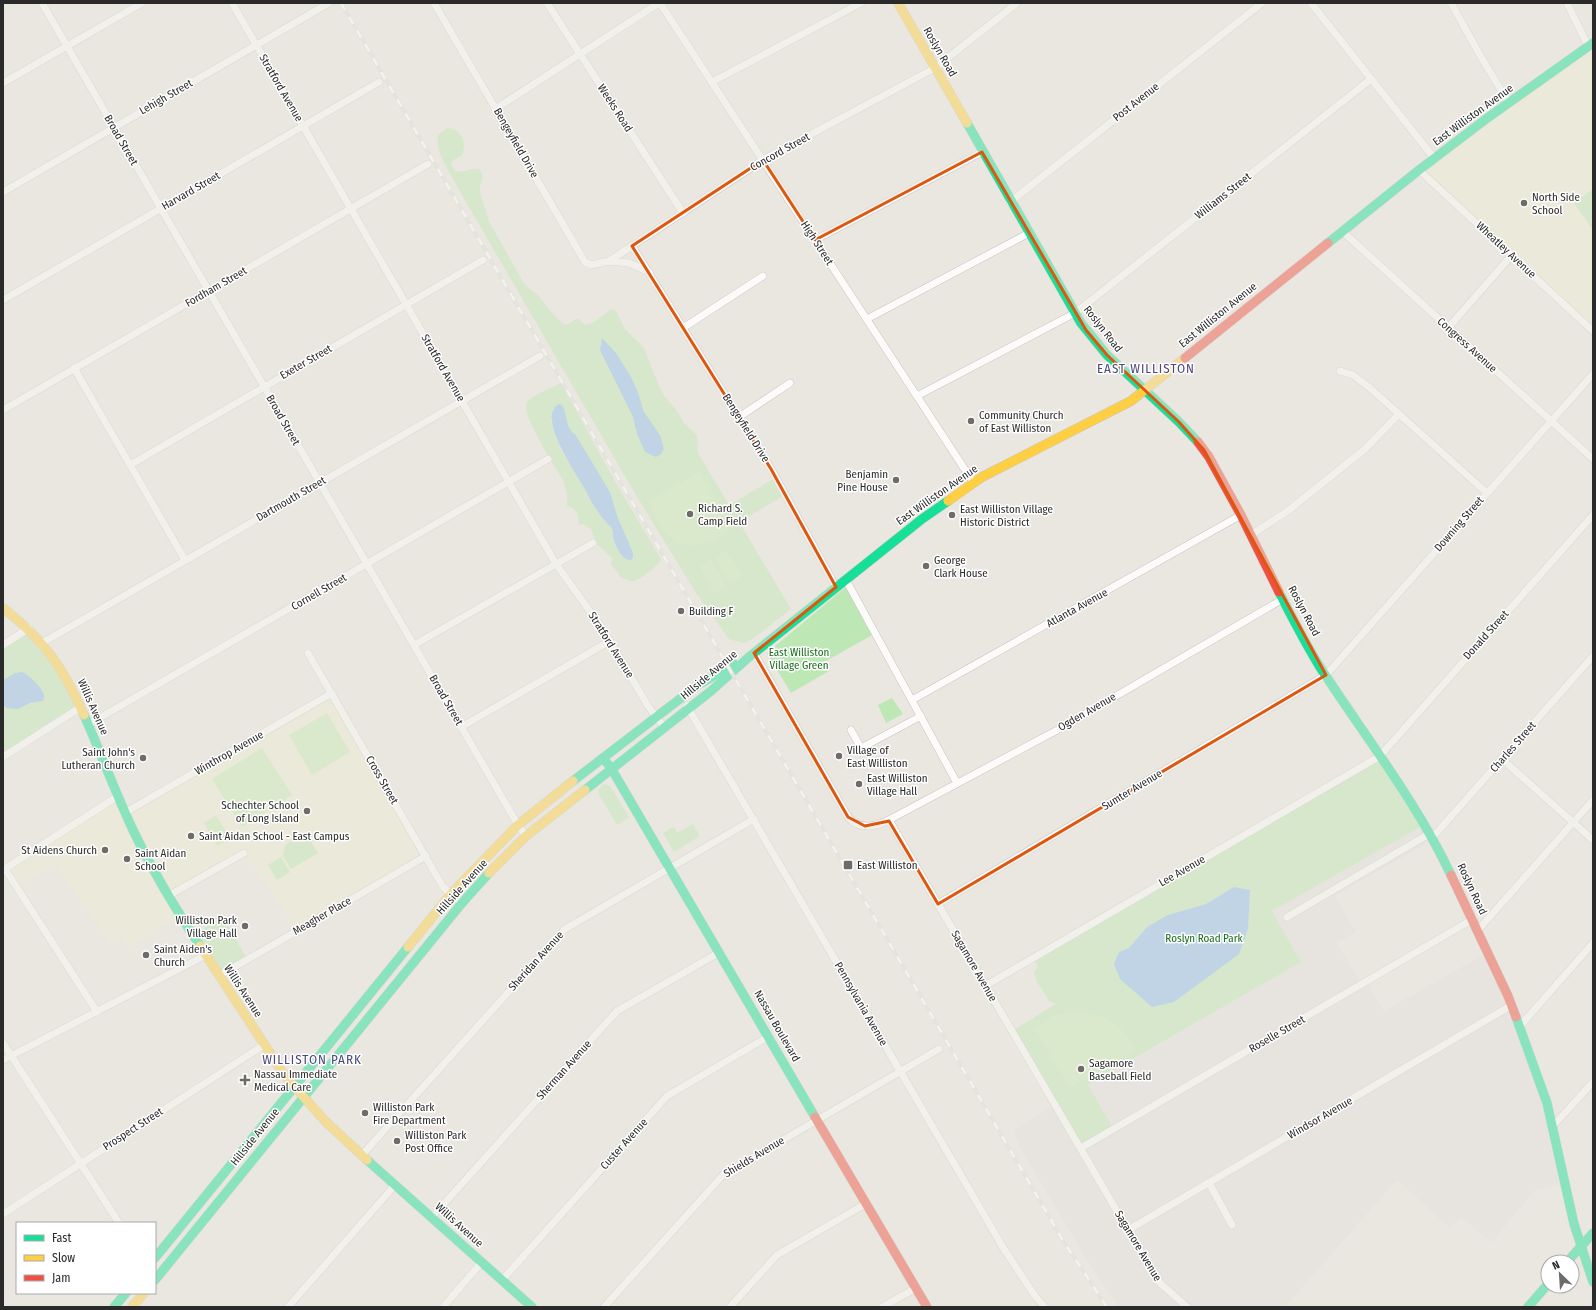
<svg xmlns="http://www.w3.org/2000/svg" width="1596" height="1310" viewBox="0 0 1596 1310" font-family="'Fira Sans Condensed',sans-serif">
<rect width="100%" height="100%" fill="#e9e7df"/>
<!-- industrial -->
<path fill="#e5e1e2" d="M1424,825L1433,840L1335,896L1356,932L1337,943L1361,984L1366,981L1384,1011L1488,952L1530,1053L1564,1183L1534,1191L1491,1243L1461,1217L1450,1228L1397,1180L1285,1307H1119L1083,1254L1020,1147L1013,1130L1055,1105L1113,1128L1088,1086L1301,962L1272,911Z"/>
<!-- education -->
<g fill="#edead3">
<path d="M1593,43V331L1419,170Z"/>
<path d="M332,693L426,856L296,932L272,890L244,853L168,896L180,916L128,947L120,936L110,942L56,864L17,888L5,869L118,796L125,812Z"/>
</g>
<!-- green -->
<g fill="#bee7b6" fill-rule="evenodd">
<path d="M448,128C462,130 467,142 462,155L452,161L451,164C458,180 469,166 480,169C486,180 479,182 480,191C481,201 487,210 488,220L525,285L539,296L546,306L563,324C570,326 572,319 579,319L585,325C596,324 603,314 612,309L616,311L625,329L644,348L659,386L665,397L677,411L684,423L697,436L698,453L729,505L775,478L785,495L739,522L791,609L754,638L743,643L729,639L696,593L633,490L447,169C442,157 436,148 438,135Z"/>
<path d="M1593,189V230L1574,203Z"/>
<path d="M561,383L616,483L661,559C658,566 642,579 634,581C630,581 625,579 621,577C616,574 617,568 611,566L612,558L597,544L591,529L583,524L578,525C581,517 576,508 567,506C568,498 567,490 564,483C558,469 517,412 528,401C534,395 553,387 561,383ZM555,409H564C567,418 567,428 575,434L610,492L622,530L619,552L613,540L611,528L606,522L562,452L551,421Z"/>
<path d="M847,586L874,634L824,662L829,671L791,693L767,653Z"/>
<path d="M29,628L80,707L6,755L3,751V645Z"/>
<path d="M892,698L903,714L886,723L878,705Z"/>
<path d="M1379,756L1424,825L1272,911L1301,962L1088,1085L1113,1128L1081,1147L1012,1031L1056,1004L1050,1002L1037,982L1034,973L1038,966L1033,958Z"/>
<path d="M604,784L610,786L629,817L617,825L598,793L599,789Z"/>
<path d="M693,824L700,836L674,852L663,833L674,827L677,833Z"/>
<path d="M299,837L310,840L318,853L291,869L283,856L285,845Z"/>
<path d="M281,857L290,872L277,880L268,865Z"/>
<path d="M223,917L247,959L219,976L193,935Z"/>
</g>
<!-- pitch -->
<g fill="#c8ebb3">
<path d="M700,472L731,527C724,544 684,552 671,538C661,528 655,513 648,501Z"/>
<path d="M727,551L742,577L730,584L715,558Z"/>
<path d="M711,560L726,586L714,593L700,567Z"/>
<path d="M327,713L350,752L312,775L289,735Z"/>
<path d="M262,748L292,795L242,827L212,779Z"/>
<path d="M216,815L230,839L217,846L204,823Z"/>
<path d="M1075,1012C1108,1016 1119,1021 1136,1050L1070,1088L1035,1029L1054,1015Z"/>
</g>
<!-- water -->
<g fill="#8fbdee">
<path d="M602,338L616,353L630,375L637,390L644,412L660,435L664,449L661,454L656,457L645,452L637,434L633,417L600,350Z"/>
<path d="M559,404L562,405C568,415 565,427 575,434L610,492L618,518L633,553V557L631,560C622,561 615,545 613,538C612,535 613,532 612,529C611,526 607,524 606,522C598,513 591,502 586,491C578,476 535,417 559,404Z"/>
<path d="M22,672C28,674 43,688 44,695C44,696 44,699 43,701L30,703L18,709L6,708L3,704V680L15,673Z"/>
<path d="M1234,887L1250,890L1248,929L1239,954L1174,1002L1152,1007L1120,979L1114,964L1119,952L1129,948L1147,927L1168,915L1206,904Z"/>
</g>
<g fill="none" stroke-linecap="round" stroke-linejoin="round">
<!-- street casing -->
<g stroke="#c6c5c5" stroke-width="8">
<g id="street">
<path d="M42,3L518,825L526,836"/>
<path d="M232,3L556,564L602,628L648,706L664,727"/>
<path d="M434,3L585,262L591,265L609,261L763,160L935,68L1017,3"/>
<path d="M547,3L683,213"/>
<path d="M660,3L973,482"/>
<path d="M1311,3L1434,158"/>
<path d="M1451,3L1481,57L1509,103"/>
<path d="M1567,3L1588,46"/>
<path d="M712,82L861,3"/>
<path d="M3,83L142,3"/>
<path d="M495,109L659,3"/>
<path d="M1419,170L1593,331"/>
<path d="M3,192L329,3"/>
<path d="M1010,202L1262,3"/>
<path d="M1342,231L1593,459"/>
<path d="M815,240L982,152"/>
<path d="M632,246L771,469L836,587"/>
<path d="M609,261L629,263L649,272"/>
<path d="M3,300L379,82"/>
<path d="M867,319L1029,233"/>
<path d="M683,328L763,276"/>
<path d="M1448,328L1511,256"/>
<path d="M74,368L185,560"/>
<path d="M1340,371L1353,375L1370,388L1487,493"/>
<path d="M917,396L1075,313L1371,79"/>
<path d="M3,410L428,164"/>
<path d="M739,417L790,383"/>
<path d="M130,465L483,260"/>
<path d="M1251,535L1289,510L1365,449L1399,414"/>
<path d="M846,580L957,783"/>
<path d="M42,643L540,356"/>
<path d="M3,645L29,628"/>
<path d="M414,645L593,543"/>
<path d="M308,653L443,887L462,903"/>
<path d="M754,653L848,817C857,829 872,827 885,822L1061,728L1283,599"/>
<path d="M912,700L1241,515"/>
<path d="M687,706L1004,1249L1035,1296L1045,1307"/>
<path d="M89,724L548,459"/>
<path d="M461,727L610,641"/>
<path d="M851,730L861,748L921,716"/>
<path d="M3,757L81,707"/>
<path d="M1502,759L1593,840"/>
<path d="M126,812L332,693"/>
<path d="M889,820L1153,1273L1161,1284L1187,1307"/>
<path d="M1432,838L1593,656"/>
<path d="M5,869L97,1012"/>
<path d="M3,870L118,796"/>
<path d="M168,896L244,853"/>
<path d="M938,904L1326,675L1593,374"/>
<path d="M1287,917L1429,834"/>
<path d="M1478,930L1593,800"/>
<path d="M219,976L426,856"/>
<path d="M985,986L1380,756L1593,515"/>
<path d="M1520,1026L1593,943"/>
<path d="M3,1043L119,1223"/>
<path d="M3,1060L206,955"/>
<path d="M1552,1127L1593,1082"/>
<path d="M1081,1148L1473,919"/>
<path d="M362,1155L565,929L754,819"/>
<path d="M1209,1183L1232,1225"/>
<path d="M3,1214L264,1045"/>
<path d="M432,1217L617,1011L720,952"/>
<path d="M1128,1230L1512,1005"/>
<path d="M502,1280L667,1096L769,1036"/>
<path d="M288,1307L395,1185"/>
<path d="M443,1307L482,1262"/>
<path d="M604,1307L723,1175L939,1049"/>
<path d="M730,1307L777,1255L867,1203"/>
<path d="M882,1307L916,1288"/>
</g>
</g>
<!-- fast casing -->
<g stroke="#c6c5c5" stroke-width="10">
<g id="fast">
<path d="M967,123L1081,323L1107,355L1179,422L1198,442"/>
<path d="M1328,243L1419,170L1486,119L1593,43"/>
<path d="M1279,592C1292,617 1305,643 1320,667C1364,735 1416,801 1451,875"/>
<path d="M84,715C101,753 115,792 133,830C152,870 175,908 200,946"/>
<path d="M603,758L611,768L815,1117"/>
<path d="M573,781L698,685L734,664"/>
<path d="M585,790L711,691L749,657L922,519L948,501"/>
<path d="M1516,1017L1547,1103L1574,1224L1593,1282"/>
<path d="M367,1160L532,1307"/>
<path d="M155,1258L408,947"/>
<path d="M1567,1262L1593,1233"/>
<path d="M155,1280L462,903L489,873"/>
<path d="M114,1307L126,1293"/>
<path d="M1528,1307L1548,1284"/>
</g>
</g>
<!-- slow casing -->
<g stroke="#c6c5c5" stroke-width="10">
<g id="slow">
<path d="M898,3L967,123"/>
<path d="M948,501L982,477L1131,401L1185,358"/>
<path d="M3,608C44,640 63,667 84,715"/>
<path d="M489,873L526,836L585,790"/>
<path d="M200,946L285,1076L325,1121L367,1160"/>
<path d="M408,947L451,894L518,825L573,781"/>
<path d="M132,1307L144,1293"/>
</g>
</g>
<!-- jam casing -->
<g stroke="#c6c5c5" stroke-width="10">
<g id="jam">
<path d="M1185,358L1328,243"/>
<path d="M1198,442L1209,457L1241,515L1279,592"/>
<path d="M1451,875L1508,996L1516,1017"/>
<path d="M815,1117L927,1307"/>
</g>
</g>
<!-- street -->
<use href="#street" stroke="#fcfbfa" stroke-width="7"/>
<!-- fast -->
<use href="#fast" stroke="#16e098" stroke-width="9"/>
<!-- slow -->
<use href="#slow" stroke="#ffcf43" stroke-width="9"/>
<!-- jam -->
<use href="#jam" stroke="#f24e42" stroke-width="9"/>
<!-- rail casing -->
<g stroke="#ddddde" stroke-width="4">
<path id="rail" d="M341,3L1062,1239L1107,1307"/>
</g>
<!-- rail -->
<use href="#rail" stroke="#fff" stroke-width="2.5" stroke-dasharray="8" stroke-linecap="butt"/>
</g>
<!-- marked area -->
<path d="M0 0H1596V1310H0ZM982,152L1086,330L1107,355L1179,422L1204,450L1326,675L938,904L889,821L865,826L848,817L754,653L836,587L771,469L632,246L763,160L815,240Z" fill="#e9e7df" fill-opacity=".55" fill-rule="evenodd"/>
<path fill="none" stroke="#de570e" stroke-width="3" stroke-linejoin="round" d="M982,152L1086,330L1107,355L1179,422L1204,450L1326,675L938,904L889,821L865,826L848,817L754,653L836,587L771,469L632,246L763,160L815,240Z"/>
<!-- markers -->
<g fill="#6d6c69" stroke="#fff" stroke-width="1.5">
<circle cx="1524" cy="203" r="4"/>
<circle cx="971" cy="421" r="4"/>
<circle cx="896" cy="480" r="4"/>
<circle cx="690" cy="514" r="4"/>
<circle cx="952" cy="515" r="4"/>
<circle cx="926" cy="566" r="4"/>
<circle cx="681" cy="611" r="4"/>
<circle cx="839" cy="756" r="4"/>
<circle cx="143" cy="758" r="4"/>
<circle cx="859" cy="784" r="4"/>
<circle cx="307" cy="811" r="4"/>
<circle cx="191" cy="836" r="4"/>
<circle cx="105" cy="850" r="4"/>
<circle cx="127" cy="859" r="4"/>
<rect x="843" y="860" width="10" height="10" rx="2"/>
<circle cx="245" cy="926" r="4"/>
<circle cx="146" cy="955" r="4"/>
<circle cx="1081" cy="1069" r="4"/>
<path d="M243 1074h4v4h4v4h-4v4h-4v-4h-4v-4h4z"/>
<circle cx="365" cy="1113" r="4"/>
<circle cx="397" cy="1141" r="4"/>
</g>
<g text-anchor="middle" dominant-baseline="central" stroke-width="3" stroke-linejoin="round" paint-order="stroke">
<!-- street labels -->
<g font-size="11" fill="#2a2a2a" stroke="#fff">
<text transform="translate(940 52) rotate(60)">Roslyn Road</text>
<text transform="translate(281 88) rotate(60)">Stratford Avenue</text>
<text transform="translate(166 97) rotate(-30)">Lehigh Street</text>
<text transform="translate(1136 102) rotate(-38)">Post Avenue</text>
<text transform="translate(615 108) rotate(57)">Weeks Road</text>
<text transform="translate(1473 115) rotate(-36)">East Williston Avenue</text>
<text transform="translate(121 140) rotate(60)">Broad Street</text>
<text transform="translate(516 143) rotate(60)">Bengeyfield Drive</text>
<text transform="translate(780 152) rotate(-29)">Concord Street</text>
<text transform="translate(191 191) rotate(-30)">Harvard Street</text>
<text transform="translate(1223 196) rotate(-38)">Williams Street</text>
<text transform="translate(817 243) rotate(57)">High Street</text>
<text transform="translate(1506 250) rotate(43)">Wheatley Avenue</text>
<text transform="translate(216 287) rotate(-30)">Fordham Street</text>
<text transform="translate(1218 315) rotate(-39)">East Williston Avenue</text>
<text transform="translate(1103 329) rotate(52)">Roslyn Road</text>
<text transform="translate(1467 345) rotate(42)">Congress Avenue</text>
<text transform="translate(306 362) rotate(-30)">Exeter Street</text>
<text transform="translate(443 368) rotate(60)">Stratford Avenue</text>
<text transform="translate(283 420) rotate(60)">Broad Street</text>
<text transform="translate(746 428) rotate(58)">Bengeyfield Drive</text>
<text transform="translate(937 495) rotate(-35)">East Williston Avenue</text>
<text transform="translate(291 499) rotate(-30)">Dartmouth Street</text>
<text transform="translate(1459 524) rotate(-49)">Downing Street</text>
<text transform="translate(319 592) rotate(-30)">Cornell Street</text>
<text transform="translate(1077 608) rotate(-29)">Atlanta Avenue</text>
<text transform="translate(1304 611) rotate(62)">Roslyn Road</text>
<text transform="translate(1486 635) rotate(-48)">Donald Street</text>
<text transform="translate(611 645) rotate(58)">Stratford Avenue</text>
<text transform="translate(709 675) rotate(-40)">Hillside Avenue</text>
<text transform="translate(446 700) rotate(60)">Broad Street</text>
<text transform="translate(93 707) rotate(66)">Willis Avenue</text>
<text transform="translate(1087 712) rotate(-30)">Ogden Avenue</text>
<text transform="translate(1513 747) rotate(-49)">Charles Street</text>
<text transform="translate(229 753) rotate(-30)">Winthrop Avenue</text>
<text transform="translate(382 780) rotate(60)">Cross Street</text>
<text transform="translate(1132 790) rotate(-31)">Sumter Avenue</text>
<text transform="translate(1182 871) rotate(-30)">Lee Avenue</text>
<text transform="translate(462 887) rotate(-48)">Hillside Avenue</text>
<text transform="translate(1472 889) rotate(65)">Roslyn Road</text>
<text transform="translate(322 916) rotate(-30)">Meagher Place</text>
<text transform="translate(536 961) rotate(-48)">Sheridan Avenue</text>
<text transform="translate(974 966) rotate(60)">Sagamore Avenue</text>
<text transform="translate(243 991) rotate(57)">Willis Avenue</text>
<text transform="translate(861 1004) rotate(60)">Pennsylvania Avenue</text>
<text transform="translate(777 1026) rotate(60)">Nassau Boulevard</text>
<text transform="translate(1277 1034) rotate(-30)">Roselle Street</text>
<text transform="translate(564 1070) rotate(-48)">Sherman Avenue</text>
<text transform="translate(1320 1118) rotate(-30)">Windsor Avenue</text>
<text transform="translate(133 1129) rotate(-33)">Prospect Street</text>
<text transform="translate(255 1137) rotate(-51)">Hillside Avenue</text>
<text transform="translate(624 1144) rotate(-48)">Custer Avenue</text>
<text transform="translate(754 1157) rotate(-31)">Shields Avenue</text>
<text transform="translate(459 1225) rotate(42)">Willis Avenue</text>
<text transform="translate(1138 1246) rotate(59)">Sagamore Avenue</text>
</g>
<!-- poi labels -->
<g font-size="11" fill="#2a2a2a" stroke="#fff" text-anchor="start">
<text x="1532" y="197">North Side<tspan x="1532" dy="13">School</tspan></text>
<text x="979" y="415">Community Church<tspan x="979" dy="13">of East Williston</tspan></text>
<text x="888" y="474" text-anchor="end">Benjamin<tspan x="888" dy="13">Pine House</tspan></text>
<text x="698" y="508">Richard S.<tspan x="698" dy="13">Camp Field</tspan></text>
<text x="960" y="509">East Williston Village<tspan x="960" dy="13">Historic District</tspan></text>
<text x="934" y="560">George<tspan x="934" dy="13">Clark House</tspan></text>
<text x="689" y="611">Building F</text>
<text x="847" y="750">Village of<tspan x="847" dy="13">East Williston</tspan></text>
<text x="135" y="752" text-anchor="end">Saint John's<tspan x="135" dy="13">Lutheran Church</tspan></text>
<text x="867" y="778">East Williston<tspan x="867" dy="13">Village Hall</tspan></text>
<text x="299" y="805" text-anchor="end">Schechter School<tspan x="299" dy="13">of Long Island</tspan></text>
<text x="199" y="836">Saint Aidan School - East Campus</text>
<text x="97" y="850" text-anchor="end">St Aidens Church</text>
<text x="135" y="853">Saint Aidan<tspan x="135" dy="13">School</tspan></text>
<text x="857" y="865">East Williston</text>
<text x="237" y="920" text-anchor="end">Williston Park<tspan x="237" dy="13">Village Hall</tspan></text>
<text x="154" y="949">Saint Aiden's<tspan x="154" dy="13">Church</tspan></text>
<text x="1089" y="1063">Sagamore<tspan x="1089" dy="13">Baseball Field</tspan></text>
<text x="254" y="1074">Nassau Immediate<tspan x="254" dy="13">Medical Care</tspan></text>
<text x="373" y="1107">Williston Park<tspan x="373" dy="13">Fire Department</tspan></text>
<text x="405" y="1135">Williston Park<tspan x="405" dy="13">Post Office</tspan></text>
</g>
<!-- park labels -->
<g font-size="11" fill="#166b1a" stroke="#fff">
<text x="799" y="652">East Williston<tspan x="799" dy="13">Village Green</tspan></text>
<text x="1204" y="938">Roslyn Road Park</text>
</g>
<!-- quarter labels -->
<g font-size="13" letter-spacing="1" fill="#4c487d" stroke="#fff">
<text x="1146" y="368">EAST WILLISTON</text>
<text x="312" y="1059">WILLISTON PARK</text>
</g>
</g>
<!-- border -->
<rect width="1596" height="1310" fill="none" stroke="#2a2a2a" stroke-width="8"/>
<!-- legend -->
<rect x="16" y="1222" width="140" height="72" fill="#ffffff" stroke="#aaaaaa"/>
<rect x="24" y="1235" width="20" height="6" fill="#16e098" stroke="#aaaaaa"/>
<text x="52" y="1242" font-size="12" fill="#2a2a2a">Fast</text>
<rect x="24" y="1255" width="20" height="6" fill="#ffcf43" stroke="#aaaaaa"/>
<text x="52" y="1262" font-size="12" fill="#2a2a2a">Slow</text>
<rect x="24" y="1275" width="20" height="6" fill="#f24e42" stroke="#aaaaaa"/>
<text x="52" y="1282" font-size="12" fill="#2a2a2a">Jam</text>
<!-- north arrow -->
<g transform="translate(1560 1274) rotate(335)"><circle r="19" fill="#ffffff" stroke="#aaaaaa"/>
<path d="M0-3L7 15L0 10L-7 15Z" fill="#6d6c69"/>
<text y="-6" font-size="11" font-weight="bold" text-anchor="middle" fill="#2a2a2a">N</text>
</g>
</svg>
